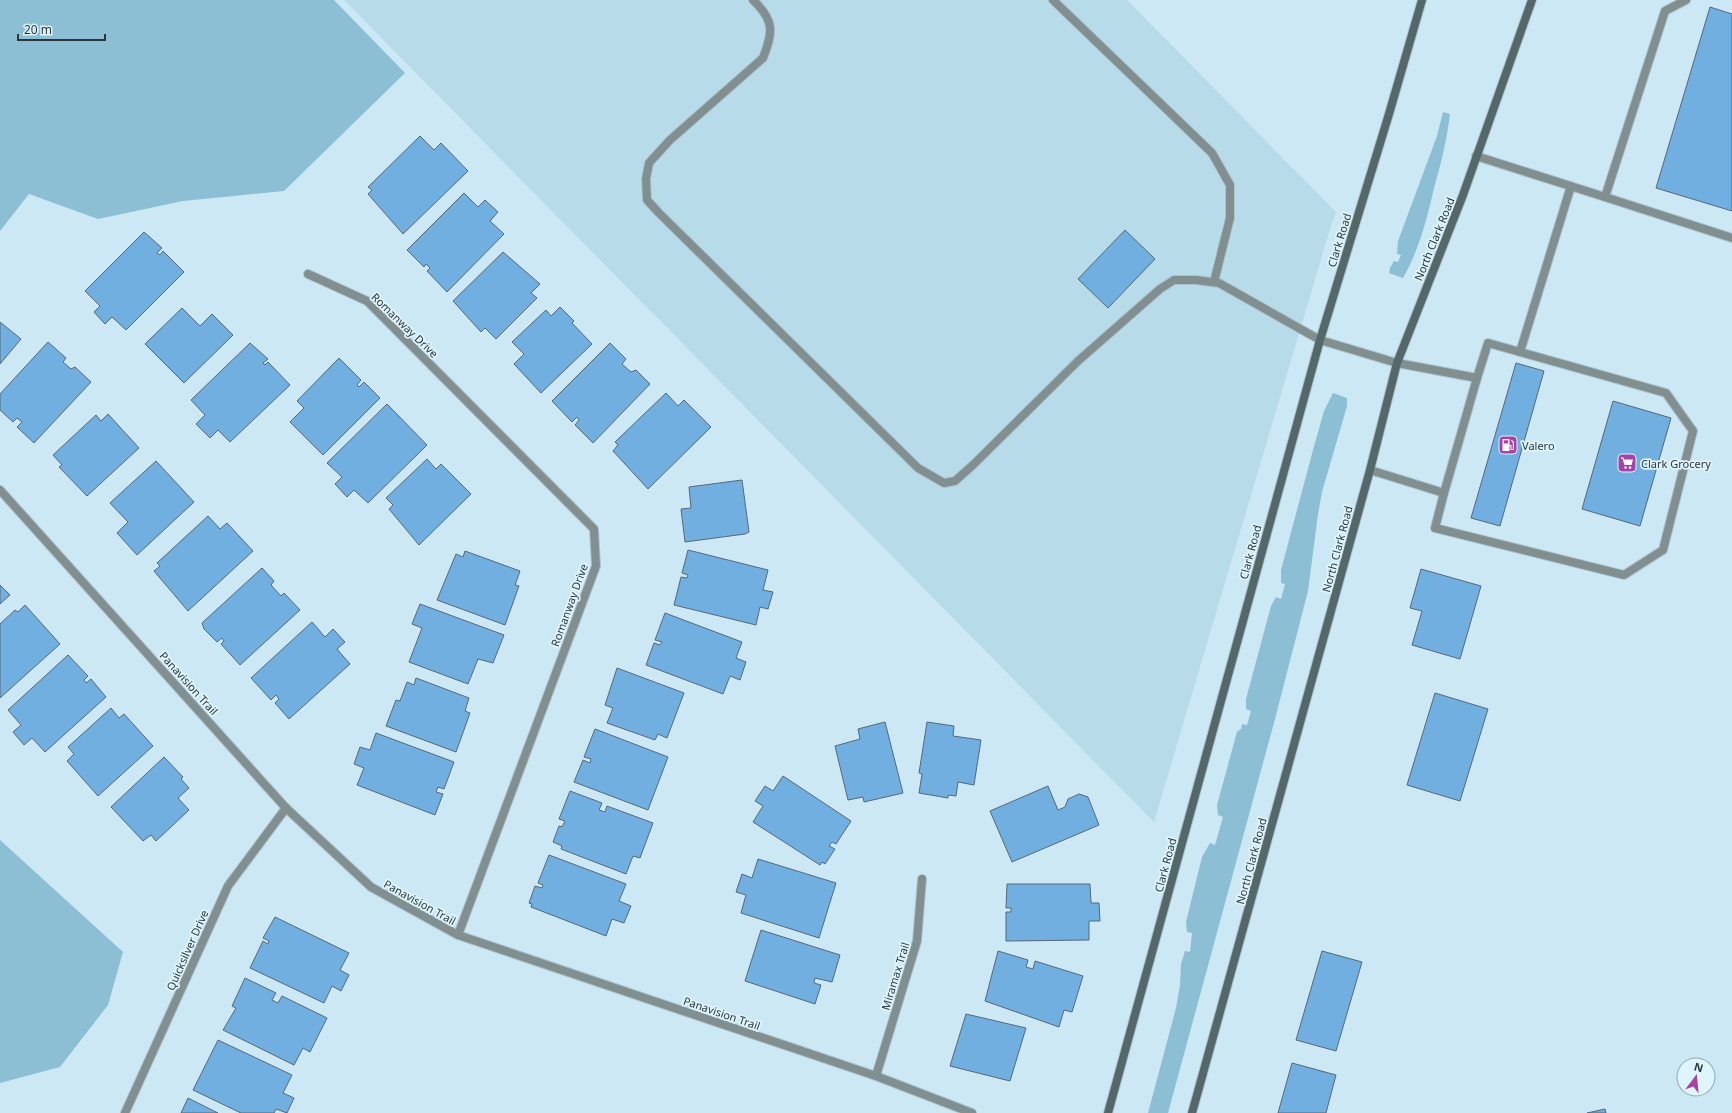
<svg xmlns="http://www.w3.org/2000/svg" width="1732" height="1113" viewBox="0 0 1732 1113" font-family="'Noto Sans',sans-serif">
<rect width="100%" height="100%" fill="#cce8f4"/>
<!-- built -->
<path fill="#b7dbe9" d="M344,0H1127L1336,212L1330,229L1154,822Z"/>
<!-- green -->
<g fill="#8cbfd3">
<path d="M0,0H334L405,73L284,191L183,201L98,219L29,194L0,231Z"/>
<path d="M1443,112L1450,114C1447,139 1441,164 1434,188C1427,219 1419,250 1403,278L1389,273L1390,268L1394,261L1398,262L1401,255L1397,254L1398,241L1437,136Z"/>
<path d="M1333,393L1347,398V406L1322,492L1318,514L1308,591L1275,719L1168,1113H1148L1176,1008L1180,985L1181,964L1185,951L1190,952L1192,933L1187,932L1186,922L1202,857L1210,843L1215,845L1223,817L1218,815L1217,805L1237,732L1241,729L1242,724L1247,725L1251,711L1246,709V699L1271,606L1276,597L1281,599L1285,584L1281,583V570L1313,450L1324,411Z"/>
<path d="M0,840L123,952L108,1005L60,1067L0,1083Z"/>
</g>
<!-- building -->
<g fill="#71afe1" stroke="#566878">
<path d="M1710,7L1732,14V211L1656,188Z"/>
<path d="M420,136L434,150L441,143L468,171L403,234L368,194L372,190L368,187Z"/>
<path d="M464,193L478,207L485,200L498,212L490,221L504,234L447,292L427,271L430,268L426,264L424,267L407,250Z"/>
<path d="M1125,230L1155,259L1108,308L1078,279Z"/>
<path d="M144,232L162,248L157,253L160,255L163,251L184,272L126,330L112,317L105,324L94,312L100,306L85,291Z"/>
<path d="M503,252L540,284L531,293L537,298L496,339L485,328L481,332L453,301Z"/>
<path d="M560,307L574,321L572,323L592,344L541,393L514,364L524,354L512,342L546,310L551,316Z"/>
<path d="M182,308L200,326L212,314L233,335L184,383L145,344Z"/>
<path d="M0,322L21,339L0,364Z"/>
<path d="M48,342L66,358L63,362L71,369L75,367L91,382L34,443L17,427L22,422L17,418L13,422L0,410V394Z"/>
<path d="M250,343L268,359L263,363L265,365L268,362L290,385L230,442L218,430L210,438L196,424L205,415L191,400Z"/>
<path d="M610,343L626,359L622,364L631,372L636,370L650,384L593,443L575,425L579,420L577,417L572,422L552,401Z"/>
<path d="M339,358L361,380L357,385L359,387L364,382L380,398L323,455L290,422L304,408L297,401Z"/>
<path d="M1516,363L1544,371L1500,526L1471,518Z"/>
<path d="M666,393L678,406L684,400L711,427L648,489L613,451L618,445L615,442Z"/>
<path d="M1613,401L1671,418L1640,526L1582,509Z"/>
<path d="M387,404L427,445L368,503L354,490L347,497L335,484L342,477L327,463Z"/>
<path d="M108,414L139,448L87,496L59,467L62,465L53,455L96,415L101,421Z"/>
<path d="M427,459L436,469L441,464L471,494L419,545L389,509L393,505L386,498Z"/>
<path d="M156,461L194,502L137,555L117,533L128,522L110,503Z"/>
<path d="M742,480L749,532L745,534L685,542L681,509L691,508L689,487Z"/>
<path d="M208,516L220,529L227,523L253,551L188,611L154,571L160,566L157,563Z"/>
<path d="M688,550L768,570L763,590L773,592L768,609L760,607L756,625L674,605L681,577L687,578L688,575L682,573Z"/>
<path d="M465,551L520,571L515,585L519,586L505,625L437,600L456,554L463,557Z"/>
<path d="M262,568L274,581L271,585L281,596L284,593L300,610L240,665L221,644L224,641L222,638L217,642L204,629L202,623Z"/>
<path d="M1421,569L1481,586L1460,659L1412,645L1422,611L1410,608Z"/>
<path d="M0,585L10,595L0,604Z"/>
<path d="M420,604L504,635L493,663L478,659L468,684L409,662L422,628L412,624Z"/>
<path d="M25,605L60,644L0,698V624L15,610L18,612Z"/>
<path d="M665,613L742,642L736,658L746,662L740,680L730,676L723,694L646,665L654,643L660,645L662,642L655,640Z"/>
<path d="M312,622L325,637L333,629L345,642L337,649L350,664L289,719L275,703L279,699L276,695L271,700L251,678Z"/>
<path d="M68,655L88,676L84,680L86,683L91,679L106,697L45,752L32,738L24,745L13,732L21,725L8,710Z"/>
<path d="M617,668L684,693L667,738L658,734L655,740L607,723L613,708L605,705Z"/>
<path d="M416,678L469,698L465,711L470,713L456,752L386,726L396,700L400,701L407,682L414,685Z"/>
<path d="M1435,693L1488,709L1460,801L1407,785Z"/>
<path d="M111,708L119,718L124,714L153,746L98,796L67,761L74,754L68,747Z"/>
<path d="M885,722L903,793L864,802L863,797L848,800L835,746L860,739L858,729Z"/>
<path d="M927,722L954,726L953,736L981,740L974,785L958,782L956,796L948,795V798L919,793L922,774L919,773Z"/>
<path d="M595,729L668,757L648,810L574,782L583,760L590,763L591,759L584,757Z"/>
<path d="M376,733L454,762L444,789L438,787L436,792L443,794L435,815L357,785L364,768L354,764L360,747L370,750Z"/>
<path d="M164,757L183,777L181,779L189,788L178,798L189,810L156,841L151,835L143,841L111,807Z"/>
<path d="M783,776L851,821L836,844L832,842L829,846L835,849L825,864L822,862L820,865L753,822L763,806L755,801L765,786L773,791Z"/>
<path d="M1048,786L1058,810L1065,807L1068,799L1079,794L1088,797L1099,825L1012,862L990,811Z"/>
<path d="M570,791L602,803L599,810L605,812L607,806L653,823L640,858L633,856L626,874L561,849L562,846L553,842L559,826L562,827L565,821L559,819Z"/>
<path d="M549,855L626,884L619,901L631,906L624,923L612,919L606,936L531,907L532,904L529,903L535,886L542,888L543,885L538,883Z"/>
<path d="M758,859L836,883L819,938L741,913L746,895L736,892L742,874L752,878Z"/>
<path d="M1007,884H1090L1091,903H1099L1100,921H1089V940L1006,941V912H1011V908H1006Z"/>
<path d="M275,917L349,953L340,970L349,975L341,991L332,986L324,1003L250,968L263,941L268,944L269,941L263,938Z"/>
<path d="M761,930L840,955L832,982L815,978L814,983L821,985L815,1004L745,981Z"/>
<path d="M998,951L1028,960L1026,967L1033,969L1035,961L1083,976L1072,1012L1064,1010L1059,1027L985,1001Z"/>
<path d="M1322,951L1362,962L1336,1051L1296,1040Z"/>
<path d="M245,978L276,993L272,1000L278,1003L282,996L327,1018L310,1052L303,1048L294,1065L223,1030L236,1008L232,1006Z"/>
<path d="M966,1014L1026,1028L1010,1081L950,1066Z"/>
<path d="M218,1040L292,1075L283,1093L294,1098L287,1113L276,1109L274,1113H241L193,1090Z"/>
<path d="M1292,1063L1336,1075L1326,1113H1278Z"/>
<path d="M188,1098L218,1113H181Z"/>
<path d="M1605,1109L1606,1113H1587Z"/>
</g>
<g fill="none" stroke-linecap="round" stroke-linejoin="round">
<!-- lane casing -->
<g stroke="#acc4cf" stroke-width="10">
<g id="lane">
<path d="M753,0C775,21 773,32 763,58L670,140L649,163L646,179L647,200L659,213L918,468L944,483L955,481L974,464L1078,361L1160,289L1174,280H1196L1219,283L1320,340L1397,363L1477,378L1488,343L1520,352L1571,186"/>
<path d="M1053,0L1212,153L1230,185V218L1214,282"/>
<path d="M1476,156L1605,197L1665,11L1686,0"/>
<path d="M1605,197L1732,238"/>
<path d="M1370,470L1444,493L1477,378"/>
<path d="M1444,493L1435,528L1624,575L1663,550L1693,431L1666,393L1520,352"/>
</g>
</g>
<!-- street casing -->
<g stroke="#acc4cf" stroke-width="10">
<g id="street">
<path d="M308,274L367,301L594,529L596,566L458,935"/>
<path d="M0,490L286,808L371,887L458,935L876,1076L972,1113"/>
<path d="M876,1076L917,941L922,879"/>
<path d="M125,1113L228,886L286,808"/>
</g>
</g>
<!-- secondary casing -->
<g stroke="#acc4cf" stroke-width="10">
<g id="secondary">
<path d="M1108,1113L1320,340L1389,114L1422,0"/>
<path d="M1192,1113L1370,470L1397,363L1463,195L1532,0"/>
</g>
</g>
<!-- lane -->
<use href="#lane" stroke="#828f90" stroke-width="8"/>
<!-- street -->
<use href="#street" stroke="#828f90" stroke-width="8"/>
<!-- secondary -->
<use href="#secondary" stroke="#556869" stroke-width="8"/>
</g>
<!-- icons -->
<defs>
<g id="fuel-square" transform="scale(1)"><rect x="-9" y="-9" width="18" height="18" rx="4" fill="#a741a5" stroke="#def5fe"/><path d="M-5.5-6h7V0h2V4h1.3V-2.5L3-4.5l.8-.8L6-3V5H2.5V1h-1V6h-7ZM-4.2-4.7v3.2H.2V-4.7Z" fill="#fff"/></g>
<g id="supermarket-square" transform="scale(1)"><rect x="-9" y="-9" width="18" height="18" rx="4" fill="#a741a5" stroke="#def5fe"/><path d="M-6-5.5h2.5l.6 2H6L4.5 2H-2.5L-4.4-4H-6ZM-1.5 3.2a1.3 1.3 0 1 0 .1 0ZM3 3.2a1.3 1.3 0 1 0 .1 0Z" fill="#fff"/></g>
</defs>
<g fill-rule="evenodd">
<use href="#fuel-square" x="1508" y="445"/>
<use href="#supermarket-square" x="1627" y="463"/>
</g>
<g text-anchor="middle" dominant-baseline="central" stroke-width="3.5" stroke-linejoin="round" paint-order="stroke">
<!-- street labels -->
<g font-size="11" fill="#2b363a" stroke="#def5fe">
<text transform="translate(1434 239) rotate(-68)">North Clark Road</text>
<text transform="translate(1339 240) rotate(-73)">Clark Road</text>
<text transform="translate(405 325) rotate(44)">Romanway Drive</text>
<text transform="translate(1337 549) rotate(-75)">North Clark Road</text>
<text transform="translate(1250 552) rotate(-75)">Clark Road</text>
<text transform="translate(569 605) rotate(-70)">Romanway Drive</text>
<text transform="translate(189 683) rotate(48)">Panavision Trail</text>
<text transform="translate(1251 861) rotate(-75)">North Clark Road</text>
<text transform="translate(1165 865) rotate(-75)">Clark Road</text>
<text transform="translate(420 902) rotate(29)">Panavision Trail</text>
<text transform="translate(187 950) rotate(-66)">Quicksilver Drive</text>
<text transform="translate(895 976) rotate(-73)">Miramax Trail</text>
<text transform="translate(722 1013) rotate(19)">Panavision Trail</text>
</g>
<!-- poi labels -->
<g font-size="11" fill="#2b363a" stroke="#def5fe" text-anchor="start">
<text x="1522" y="445">Valero</text>
<text x="1641" y="463">Clark Grocery</text>
</g>
</g>
<!-- north arrow -->
<g transform="translate(1696 1077) rotate(16)"><circle r="19" fill="#def5fe" stroke="#96a9b0"/>
<path d="M0-3L7 15L0 10L-7 15Z" fill="#a741a5"/>
<text y="-6" font-size="11" font-weight="bold" text-anchor="middle" fill="#2b363a">N</text>
</g>
<!-- scale -->
<path d="M18 34v6h87v-6" fill="none" stroke="#2b363a" stroke-width="2"/>
<text x="24" y="34" font-size="12" fill="#2b363a" stroke="#def5fe" stroke-width="3" paint-order="stroke">20 m</text>
</svg>
